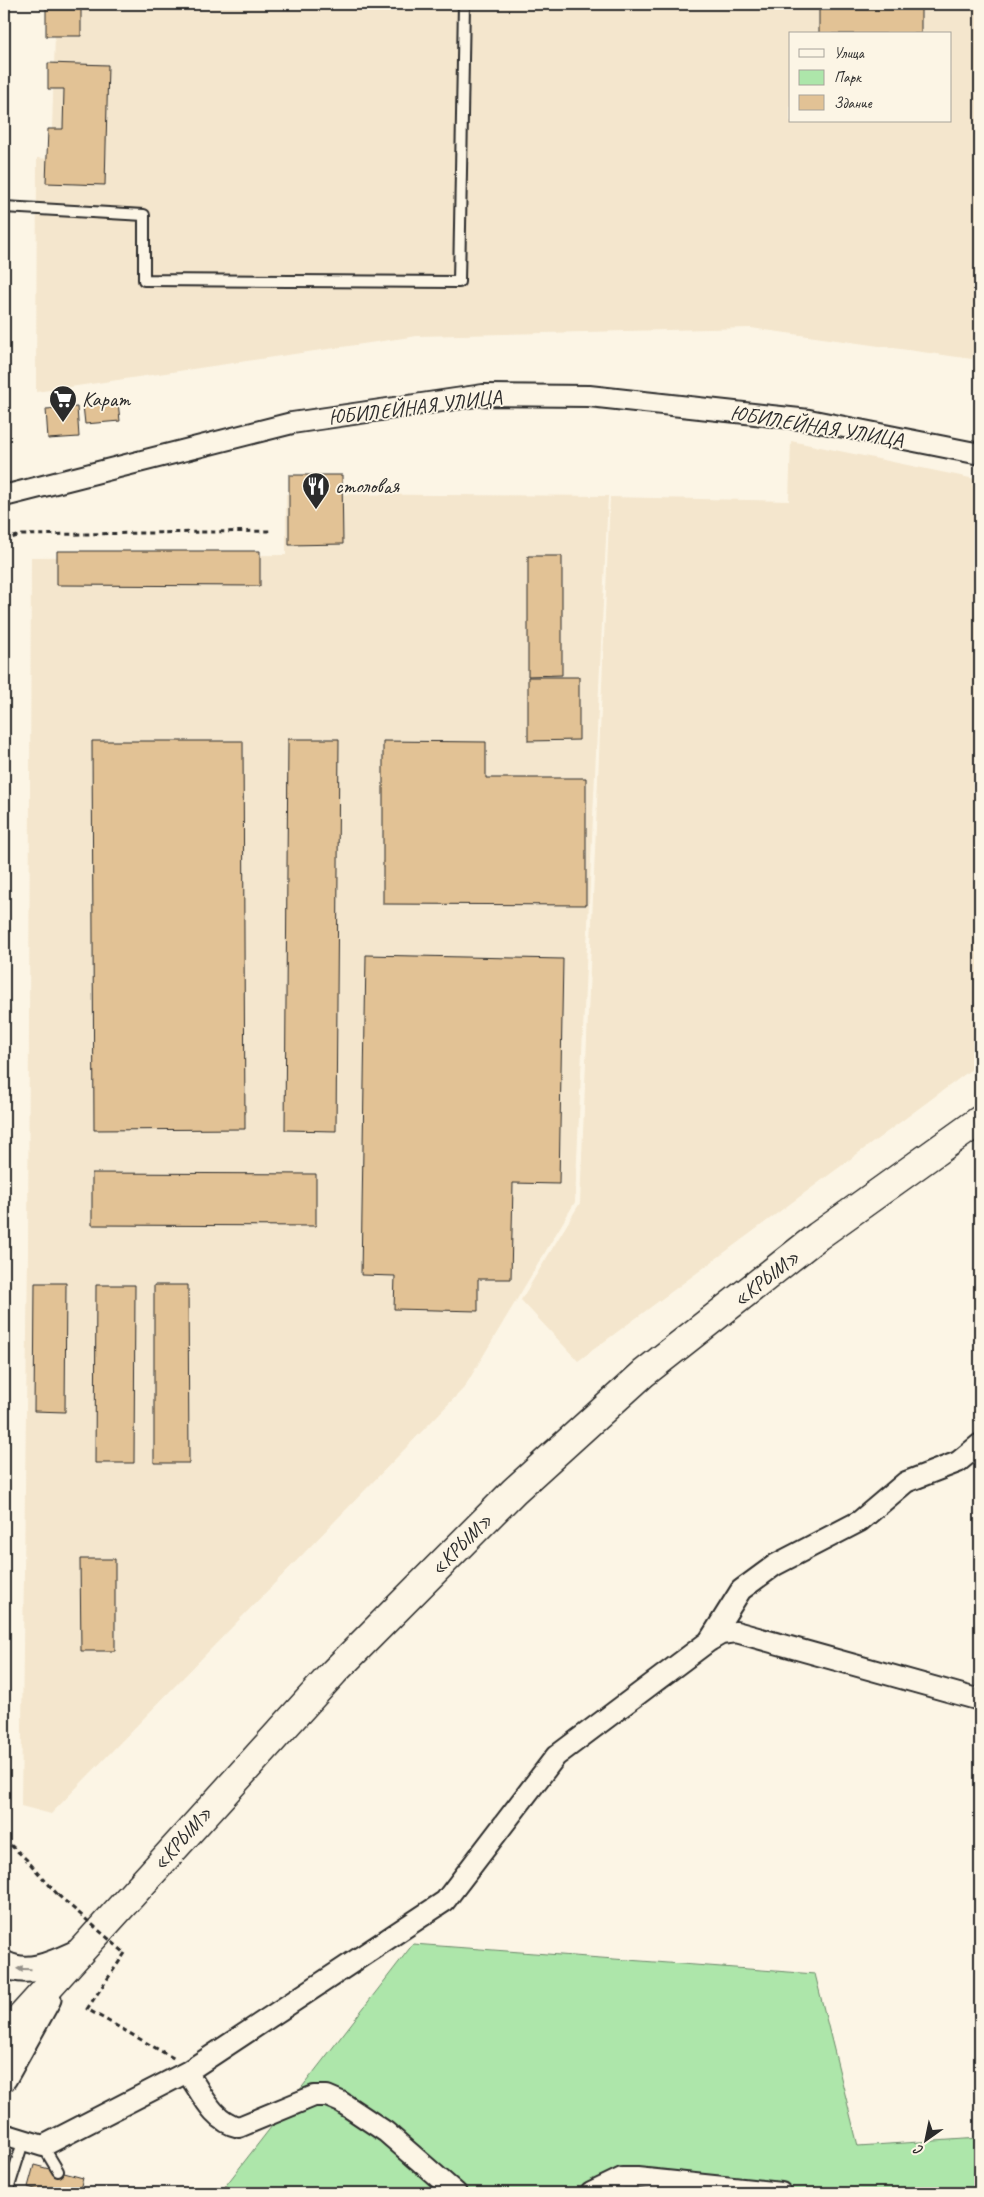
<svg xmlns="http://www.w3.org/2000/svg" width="984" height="2197" font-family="Caveat,sans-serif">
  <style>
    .built { fill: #f4e6cd; fill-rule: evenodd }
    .green { fill: #ade6aa; stroke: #6c886a }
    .building { fill: #e2c295; stroke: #2b2b2b }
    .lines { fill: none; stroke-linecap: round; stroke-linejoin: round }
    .service-casing { stroke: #2b2b2b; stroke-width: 14 }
    .minor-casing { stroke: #2b2b2b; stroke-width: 24 }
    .tertiary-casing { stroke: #2b2b2b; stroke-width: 29 }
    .trunk-casing { stroke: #2b2b2b; stroke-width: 31 }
    .path { stroke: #2b2b2b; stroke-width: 3; stroke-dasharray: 5 4; stroke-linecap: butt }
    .service { stroke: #fcf5e5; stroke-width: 10 }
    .minor { stroke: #fcf5e5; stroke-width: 20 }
    .tertiary { stroke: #fcf5e5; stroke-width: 25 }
    .trunk { stroke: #fcf5e5; stroke-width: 28 }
    .path-bridge { stroke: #2b2b2b; stroke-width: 3; stroke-dasharray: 5 4; stroke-linecap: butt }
    .oneway { fill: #949088 }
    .labels { text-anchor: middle; stroke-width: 4; stroke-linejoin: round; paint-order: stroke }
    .poi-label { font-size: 21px; fill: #2b2b2b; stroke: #fcf5e5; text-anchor: start }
    .street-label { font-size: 21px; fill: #2b2b2b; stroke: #fcf5e5 }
  </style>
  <rect width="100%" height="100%" fill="#fcf5e5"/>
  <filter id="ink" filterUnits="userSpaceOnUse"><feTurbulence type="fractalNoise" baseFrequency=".02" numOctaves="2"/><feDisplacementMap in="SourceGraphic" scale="10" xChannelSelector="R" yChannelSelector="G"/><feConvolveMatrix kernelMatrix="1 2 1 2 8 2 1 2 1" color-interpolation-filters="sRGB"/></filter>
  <g filter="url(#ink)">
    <!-- built -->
    <path class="built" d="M56,4H980V312L972,359L751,328L417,336L36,392L37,158L51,159ZM790,34H950V121H790Z
      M791,441L980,480V1063L578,1361L521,1300L580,1203L610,497L789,501Z
      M286,494L608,496L575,1202L464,1388L51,1814L21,1806L28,1253L31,557L286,555Z"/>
    <!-- green -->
    <path class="green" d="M413,1944L815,1974L858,2146L980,2138V2193H220Z"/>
    <!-- building -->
    <path class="building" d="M46,4H81V36H46Z
      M819,4H921V34H819Z
      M48,63L108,65L105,185L46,183L48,129H63L64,89H48Z
      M118,402L120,421L85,424L83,405Z
      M77,407L79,437L48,439L46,409Z
      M289,475H342L343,544L289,545Z
      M57,551H260V586L57,585Z
      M528,556H562V675L528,676Z
      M528,677H579V740L528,741Z
      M288,739H339L336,1131L285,1130Z
      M92,741H243L245,1129L94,1130Z
      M383,741L486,742V778H586V905L383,904Z
      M366,955L563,959L559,1184L513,1183L511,1279H478V1311L394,1309L395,1276L361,1275Z
      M92,1173L316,1174V1226L92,1225Z
      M35,1283H66L65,1412L34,1411Z
      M96,1285H135L134,1463H95Z
      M154,1285H188L189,1463H154Z
      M80,1559H115V1651H81Z
      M34,2165L83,2178L79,2193H49L28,2187Z"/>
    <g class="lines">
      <!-- service casing -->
      <g class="service-casing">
        <path id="service" d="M4,207L144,215V280L459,282L464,4
          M43,2146L58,2171
          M7,2193L24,2139"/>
      </g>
      <!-- minor casing -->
      <g class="minor-casing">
        <path id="minor" d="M4,496L292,423L483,395L589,396L809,420L980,454
          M709,1641L741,1590L775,1565L860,1521L906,1482L958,1462L980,1444
          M187,2072C201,2092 213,2122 239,2127L314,2096H327L341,2102L386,2132L456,2193
          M4,2134L43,2146L187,2072L445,1901L556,1756L709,1641L721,1634L736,1632L980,1700
          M591,2193L622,2178H637L781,2193"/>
      </g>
      <!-- tertiary casing -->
      <g class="tertiary-casing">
        <path id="tertiary" d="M4,1964C28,1977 55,1963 77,1953
          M4,2078L48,1999"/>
      </g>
      <!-- trunk casing -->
      <g class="trunk-casing">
        <path id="trunk" d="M4,2036L334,1672L514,1491L644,1373L818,1236L980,1120"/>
      </g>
      <!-- path -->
      <path class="path" d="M4,540L21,535L271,531
        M4,1839L26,1859L58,1895
        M125,1953L87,2009L175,2059"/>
      <!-- service -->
      <use href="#service" class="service"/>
      <!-- minor -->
      <use href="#minor" class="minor"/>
      <!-- tertiary -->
      <use href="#tertiary" class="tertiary"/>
      <!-- trunk -->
      <use href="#trunk" class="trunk"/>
      <!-- path-bridge -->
      <path class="path-bridge" d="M58,1895L125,1953"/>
    </g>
    <!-- one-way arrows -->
    <defs><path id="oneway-solid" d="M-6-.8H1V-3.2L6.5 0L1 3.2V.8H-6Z" transform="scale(1.25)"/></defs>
    <use class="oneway" href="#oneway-solid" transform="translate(24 1969) rotate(-179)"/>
  </g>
  <!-- icons -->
  <defs>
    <g id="supermarket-pin" transform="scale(1.4375)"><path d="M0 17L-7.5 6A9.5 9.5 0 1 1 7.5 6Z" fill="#2b2b2b" stroke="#fcf5e5"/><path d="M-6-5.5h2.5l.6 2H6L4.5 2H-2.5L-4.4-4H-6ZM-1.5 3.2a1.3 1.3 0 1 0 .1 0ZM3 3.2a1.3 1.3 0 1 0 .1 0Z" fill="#fff"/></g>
    <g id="restaurant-pin" transform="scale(1.4375)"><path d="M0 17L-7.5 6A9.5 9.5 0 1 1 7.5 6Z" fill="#2b2b2b" stroke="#fcf5e5"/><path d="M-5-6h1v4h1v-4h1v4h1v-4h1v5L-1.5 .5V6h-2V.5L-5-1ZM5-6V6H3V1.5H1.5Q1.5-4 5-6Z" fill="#fff"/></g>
  </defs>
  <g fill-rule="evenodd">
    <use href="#supermarket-pin" x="63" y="399"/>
    <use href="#restaurant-pin" x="316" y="486"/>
  </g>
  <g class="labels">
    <!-- poi labels -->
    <g class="poi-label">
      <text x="82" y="406">Карат</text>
      <text x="335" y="493">столовая</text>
    </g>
    <!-- street labels -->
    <g class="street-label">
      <text transform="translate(415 407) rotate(-7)" y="7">ЮБИЛЕЙНАЯ УЛИЦА</text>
      <text transform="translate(817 426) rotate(9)" y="7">ЮБИЛЕЙНАЯ УЛИЦА</text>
      <text transform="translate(766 1278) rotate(-38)" y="7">«КРЫМ»</text>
      <text transform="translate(461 1544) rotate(-45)" y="7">«КРЫМ»</text>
      <text transform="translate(182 1838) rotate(-48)" y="7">«КРЫМ»</text>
    </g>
  </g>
  <!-- margin -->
  <rect width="984" height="2197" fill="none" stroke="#fcf5e5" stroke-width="20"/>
  <rect x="10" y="10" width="964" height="2177" fill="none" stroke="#2b2b2b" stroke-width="2" filter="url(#ink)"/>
  <!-- legend -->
  <rect x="789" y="32" width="162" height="90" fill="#fcf5e5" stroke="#a8a49b"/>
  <rect x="799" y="49" width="25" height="8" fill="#fcf5e5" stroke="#a8a49b"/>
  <text x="834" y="58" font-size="15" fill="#2b2b2b">Улица</text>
  <rect x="799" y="70" width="25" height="15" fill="#ade6aa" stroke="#a8a49b"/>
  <text x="834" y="82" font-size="15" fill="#2b2b2b">Парк</text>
  <rect x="799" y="95" width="25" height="15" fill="#e2c295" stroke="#a8a49b"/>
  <text x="834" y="108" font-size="15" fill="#2b2b2b">Здание</text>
  <!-- north arrow -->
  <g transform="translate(926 2140) rotate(213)" stroke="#fcf5e5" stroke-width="4" paint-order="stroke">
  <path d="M0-4L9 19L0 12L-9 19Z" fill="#2b2b2b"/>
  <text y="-8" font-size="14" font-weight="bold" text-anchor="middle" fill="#2b2b2b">С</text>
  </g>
</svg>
